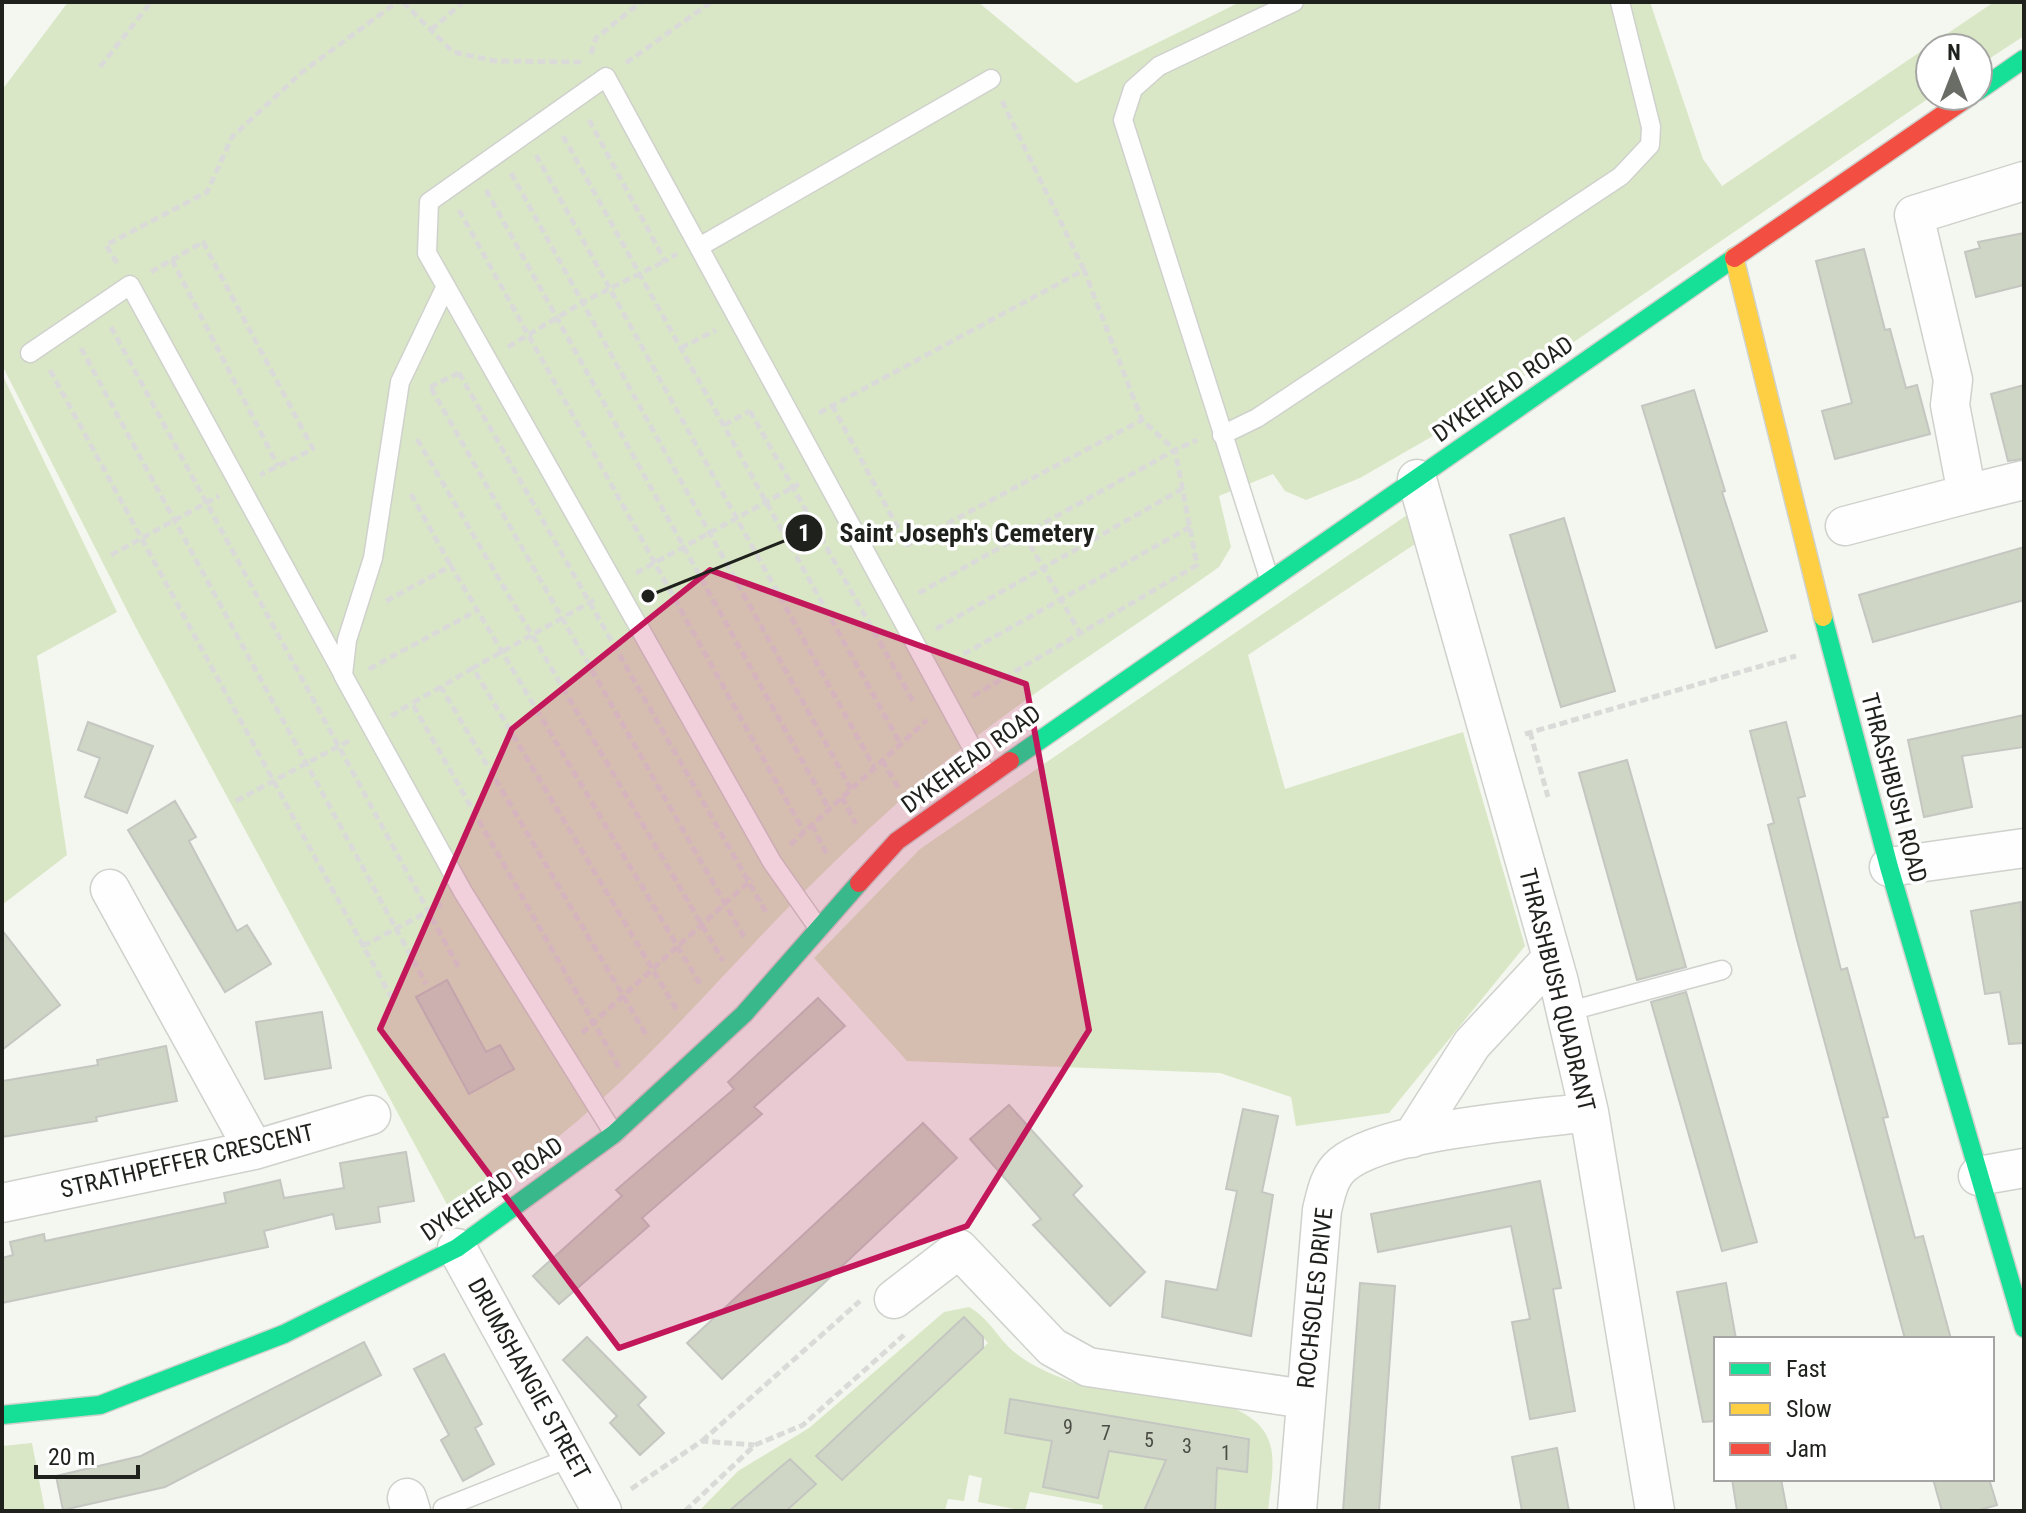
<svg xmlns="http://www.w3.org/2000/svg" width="2026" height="1513" font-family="'Roboto Condensed',sans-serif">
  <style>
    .green { fill: #dae7c6; fill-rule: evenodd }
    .building { fill: #cfd6c5; stroke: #c4c6c1; stroke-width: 2 }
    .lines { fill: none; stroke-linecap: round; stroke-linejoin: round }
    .lane-casing { stroke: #cfd1cc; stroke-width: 21 }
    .street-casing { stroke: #cfd1cc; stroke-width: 41 }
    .fast-casing { stroke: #cfd1cc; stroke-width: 21 }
    .slow-casing { stroke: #cfd1cc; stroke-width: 21 }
    .jam-casing { stroke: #cfd1cc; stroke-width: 21 }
    .path { stroke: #dadbd8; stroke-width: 5; stroke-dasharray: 8 4; stroke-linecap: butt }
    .lane { stroke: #fdfefd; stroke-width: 18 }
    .street { stroke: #fdfefd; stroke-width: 38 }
    .fast { stroke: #16e098; stroke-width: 18 }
    .slow { stroke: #ffcf43; stroke-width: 18 }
    .jam { stroke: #f24e42; stroke-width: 18 }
    .marked { fill: #c2185b; fill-opacity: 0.2; stroke: #c2185b; stroke-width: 6; stroke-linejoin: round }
    .labels { text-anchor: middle; stroke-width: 7; stroke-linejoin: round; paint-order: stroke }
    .number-label { font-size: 20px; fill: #4b4e46 }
    .street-label { font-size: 24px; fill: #1f211c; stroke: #fff }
    .leader { fill: none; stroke: #1f211c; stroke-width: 3 }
    .callout-dot { fill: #1f211c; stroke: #fff; stroke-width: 3 }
    .mark-label { font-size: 24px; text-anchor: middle; font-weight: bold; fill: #fff }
    .callout-label { font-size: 26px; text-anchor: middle; font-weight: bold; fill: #1f211c; stroke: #fff; stroke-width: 7; stroke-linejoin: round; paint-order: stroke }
  </style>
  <rect width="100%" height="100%" fill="#f4f7f0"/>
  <!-- green -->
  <path class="green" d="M68,2H978L1076,83L1240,2H1650L1703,159L1722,186L1994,2H2024V36L1978,66V48H1930L1932,96L1459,421L1360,478L1306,500L1285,491L1273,474L1219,496L1231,547L1219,567C1139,624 1054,677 976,737C922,779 871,826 822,874C703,989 599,1131 450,1210L135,626L2,365V90Z
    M2,374L117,612L37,656L67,855L2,905Z
    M1407,515L1421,540L1248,655L1285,789L1463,732L1525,946L1389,1113L1296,1126L1291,1097L1220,1073L907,1061L814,958L920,849Z
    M969,1307C988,1317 997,1337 1013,1351C1030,1366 1054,1375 1074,1383L1233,1408C1284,1430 1273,1464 1268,1511H1102L1103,1505L1030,1492L1025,1511L978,1502L982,1478L969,1475L964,1501L948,1499L945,1511H786L815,1484L790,1459L732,1511H699L738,1471L809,1428L944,1312ZM964,1317L988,1343L842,1479L816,1456ZM1010,1399L1249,1438L1247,1471L1006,1434Z
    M32,1443L45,1511H2V1446Z"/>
  <!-- building -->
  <path class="building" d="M2024,233V285L1976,297L1965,252L1980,248L1978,242Z
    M1864,249L1885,330L1890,329L1906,388L1917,385L1930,434L1835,459L1822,411L1852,403L1816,261Z
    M2024,385V459L2008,461L1991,394Z
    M1694,390L1725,491L1722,492L1767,631L1716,648L1642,406Z
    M1564,518L1615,691L1561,707L1510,535Z
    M2024,547V600L1873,642L1859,595Z
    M2024,715V747L1962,756L1972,807L1924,817L1908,740Z
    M88,722L153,746L127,813L85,797L100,758L78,750Z
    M1786,722L1805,796L1798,798L1841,970L1847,968L1888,1117L1883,1118L1915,1238L1923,1236L1951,1339H1905L1797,940L1768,825L1774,823L1750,731Z
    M1627,760L1686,967L1637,980L1579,773Z
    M175,801L196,837L189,841L237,931L247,925L271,964L225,992L128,830Z
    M2021,902L2024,1043L2009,1044L2000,992L1985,994L1971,911Z
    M2,930L60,1005L2,1050Z
    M447,980L486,1052L500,1045L514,1069L469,1094L416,997Z
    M1686,992L1757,1242L1722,1251L1651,1002Z
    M818,998L845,1026L754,1107L762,1114L642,1218L649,1226L559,1304L533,1276L622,1196L616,1190L734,1089L728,1082Z
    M322,1012L331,1068L265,1079L256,1022Z
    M166,1046L177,1101L96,1117L97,1121L2,1137V1081L98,1065L97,1060Z
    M1009,1105L1082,1186L1073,1195L1145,1272L1110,1306L1033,1225L1041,1219L970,1139Z
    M1243,1109L1278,1116L1262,1192L1273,1195L1251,1336L1162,1317L1166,1281L1217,1290L1237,1191L1226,1189Z
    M923,1123L957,1158L722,1379L687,1343Z
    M406,1152L414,1201L378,1207L380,1222L336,1229L333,1214L264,1231L268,1247L2,1303V1258L13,1255L10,1242L44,1234L45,1241L226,1203L224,1193L280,1180L284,1198L344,1188L340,1163Z
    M1540,1181L1561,1288L1553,1289L1575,1411L1530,1419L1512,1322L1530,1319L1511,1226L1378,1252L1371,1214Z
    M1360,1283L1395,1286L1379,1511H1343Z
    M1726,1283L1736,1339H1716V1421L1703,1422L1677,1292Z
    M964,1317L983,1337V1348L842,1480L816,1456Z
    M587,1337L646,1397L638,1405L664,1433L640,1455L610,1423L617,1416L563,1360Z
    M364,1342L381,1375L165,1487L63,1510L56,1476L141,1456Z
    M444,1354L482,1424L475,1428L494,1464L463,1481L441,1440L449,1435L414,1369Z
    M1010,1399L1249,1439L1247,1472L1217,1468L1215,1511H1144L1166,1460L1109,1451L1098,1498L1043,1487L1052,1441L1005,1433Z
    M1557,1448L1569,1511H1522L1512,1457Z
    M790,1459L816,1484L786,1511H729Z
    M1732,1479H1781L1787,1511H1737Z
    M1933,1479H1989L1997,1505L1976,1511H1942Z"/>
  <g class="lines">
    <!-- lane casing -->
    <g class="lane-casing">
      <path id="lane" d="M699,247L991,79
        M446,286L400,382L373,558L347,640L343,675L463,892L614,1134
        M30,353L130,285L343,674
        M1222,435L1257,418L1621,176L1650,145L1651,127L1620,2
        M1269,578L1123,120L1133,89L1159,66L1294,2
        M819,929L772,862L427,253L429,202L606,77L987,775
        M1566,1012L1722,970
        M443,1508L572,1457"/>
    </g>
    <!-- street casing -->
    <g class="street-casing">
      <path id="street" d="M2024,181L1914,215L1953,380L1950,405L1967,494L2024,480
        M1417,479L1559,982L1589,1112L1655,1511
        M1845,526L1967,494
        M1889,867L2024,848
        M110,889L254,1150
        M1412,1138L1472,1044L1552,958
        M1978,1176L2024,1168
        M2,1203L254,1150L371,1115
        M457,1248L602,1511
        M894,1299L959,1249L1052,1347L1088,1367L1305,1399
        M407,1498L411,1511
        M1297,1511L1322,1210C1326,1194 1329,1176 1342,1165C1385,1129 1531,1120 1589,1112"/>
    </g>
    <!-- fast casing -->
    <g class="fast-casing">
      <path id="fast" d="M1978,91L2024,59
        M1823,617L1889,867L2024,1328
        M1010,761L1734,258
        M2,1415L100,1405L284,1334L457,1248L614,1134L744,1014L859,883"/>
    </g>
    <!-- slow casing -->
    <g class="slow-casing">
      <path id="slow" d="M1734,257L1823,617"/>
    </g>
    <!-- jam casing -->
    <g class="jam-casing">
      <path id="jam" d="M1734,258L1970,96
        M859,883L897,841L1010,761"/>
    </g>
    <!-- path -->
    <path class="path" d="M403,2L453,52L495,61L581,62
      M431,30L463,2
      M591,54L596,38L641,2
      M626,63L711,2
      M100,67L151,2
      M1002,101L1084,270
      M589,120L665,261L677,254
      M563,136L900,743
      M536,155L874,767
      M511,173L851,789
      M486,190L829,809
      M459,210L804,832
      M172,260L278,466
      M117,263L106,245L207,192L232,137L301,73L397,2
      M151,272L203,242L313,449L260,475
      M111,327L459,968
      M508,347L583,302L665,261
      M81,348L426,984
      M681,348L716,330
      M50,370L391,997
      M459,373L767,914
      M430,387L461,372
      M431,388L744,937
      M832,405L907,545L1142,420
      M750,411L914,703
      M819,413L1084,270L1142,420L1175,450L917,594
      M724,425L750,411
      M417,439L723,961
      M411,494L451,566
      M1024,534L1080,633
      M111,555L219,496
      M636,573L799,484
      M594,600L473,668L678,1012
      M386,601L451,566L700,984
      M936,629L1182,489
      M953,660L1190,527
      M473,668L441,687L648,1038
      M369,669L478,610
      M441,687L412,703L620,1069
      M973,696L1197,565L1175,450L1197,440
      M391,716L412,703
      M1530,732L1548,797
      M1525,734L1796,656
      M882,760L899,789
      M842,797L856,824
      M236,801L352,739
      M812,825L827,855
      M790,845L927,720
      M363,946L442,904
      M582,1033L752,879
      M702,1441L860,1301
      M631,1489L702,1441L754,1445
      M685,1511L755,1445L803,1425L904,1335"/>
    <!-- lane -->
    <use href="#lane" class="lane"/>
    <!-- street -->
    <use href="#street" class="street"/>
    <!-- fast -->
    <use href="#fast" class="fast"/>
    <!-- slow -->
    <use href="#slow" class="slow"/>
    <!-- jam -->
    <use href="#jam" class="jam"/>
  </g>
  <!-- marked area -->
  <path class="marked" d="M710,570L1026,684L1089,1030L967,1226L619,1348L380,1029L512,729Z"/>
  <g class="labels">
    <!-- number labels -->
    <g class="number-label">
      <text x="1068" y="1434">9</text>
      <text x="1106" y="1440">7</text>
      <text x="1149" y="1447">5</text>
      <text x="1187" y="1453">3</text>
      <text x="1226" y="1460">1</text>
    </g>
    <!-- street labels -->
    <g class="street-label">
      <text transform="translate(1503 389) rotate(-35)" y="8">DYKEHEAD ROAD</text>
      <text transform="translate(971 759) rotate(-36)" y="8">DYKEHEAD ROAD</text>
      <text transform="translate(1894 788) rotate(75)" y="8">THRASHBUSH ROAD</text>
      <text transform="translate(1557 990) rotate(76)" y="8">THRASHBUSH QUADRANT</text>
      <text transform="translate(187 1161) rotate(-13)" y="8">STRATHPEFFER CRESCENT</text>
      <text transform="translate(492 1189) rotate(-34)" y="8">DYKEHEAD ROAD</text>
      <text transform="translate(1315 1298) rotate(-84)" y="8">ROCHSOLES DRIVE</text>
      <text transform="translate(529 1379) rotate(61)" y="8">DRUMSHANGIE STREET</text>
    </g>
  </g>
  <!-- callouts -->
  <path class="leader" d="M648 596L804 533"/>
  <g class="callout-dot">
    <circle cx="648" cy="596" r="8"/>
    <circle cx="804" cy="533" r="20"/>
  </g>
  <g class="mark-label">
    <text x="804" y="541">1</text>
  </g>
  <g class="callout-label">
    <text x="967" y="542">Saint Joseph's Cemetery</text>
  </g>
  <!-- border -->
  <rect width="2026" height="1513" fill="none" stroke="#1f211c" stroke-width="8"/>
  <!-- legend -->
  <rect x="1714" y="1337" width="280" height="144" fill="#ffffff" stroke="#a5a6a4" stroke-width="2"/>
  <rect x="1730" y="1363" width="40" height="12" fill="#16e098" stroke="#a5a6a4" stroke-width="2"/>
  <text x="1786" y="1377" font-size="24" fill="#1f211c">Fast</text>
  <rect x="1730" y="1403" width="40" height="12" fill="#ffcf43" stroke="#a5a6a4" stroke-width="2"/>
  <text x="1786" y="1417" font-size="24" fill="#1f211c">Slow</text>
  <rect x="1730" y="1443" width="40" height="12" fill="#f24e42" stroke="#a5a6a4" stroke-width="2"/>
  <text x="1786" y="1457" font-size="24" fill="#1f211c">Jam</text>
  <!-- north arrow -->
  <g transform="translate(1954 72)"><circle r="38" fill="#ffffff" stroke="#a5a6a4" stroke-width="2"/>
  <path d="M0-6L14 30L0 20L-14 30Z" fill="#6a6c66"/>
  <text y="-12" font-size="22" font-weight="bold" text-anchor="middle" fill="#1f211c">N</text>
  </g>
  <!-- scale -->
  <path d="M36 1465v12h102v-12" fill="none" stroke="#1f211c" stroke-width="4"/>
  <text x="48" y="1465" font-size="24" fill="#1f211c" stroke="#ffffff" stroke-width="6" paint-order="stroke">20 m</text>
</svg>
